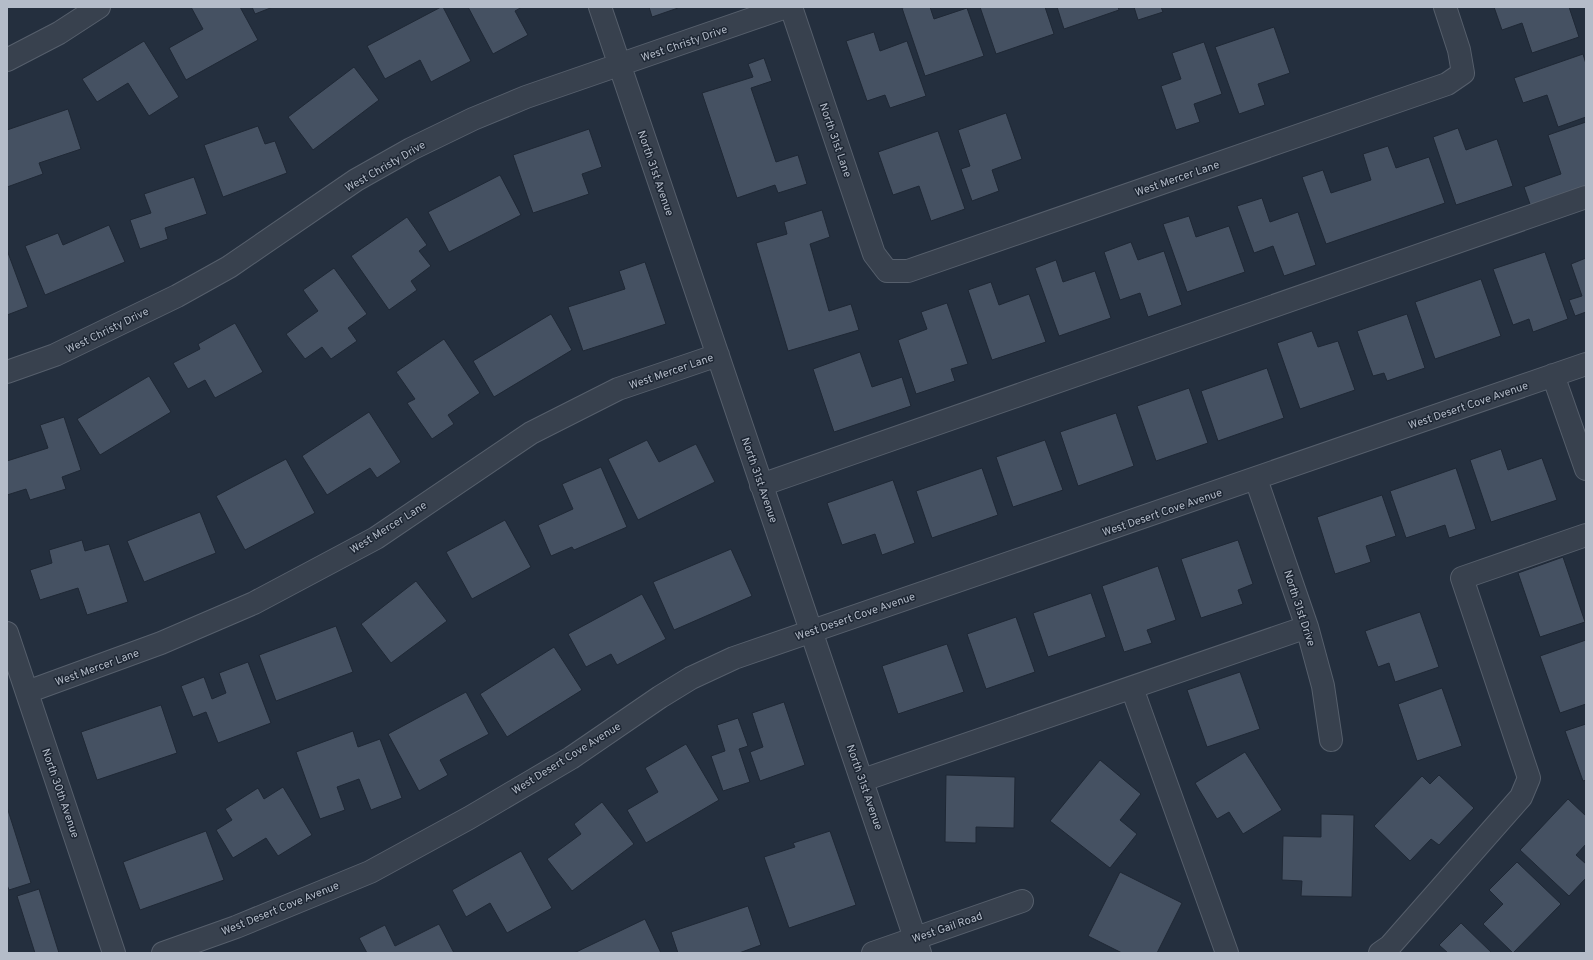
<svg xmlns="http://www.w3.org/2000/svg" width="1593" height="960" font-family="Overpass,sans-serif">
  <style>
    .building { fill: #455162; stroke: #1f2835 }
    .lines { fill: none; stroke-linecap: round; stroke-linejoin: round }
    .minor-casing { stroke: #565f6c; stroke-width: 24 }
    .minor { stroke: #38414e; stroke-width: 22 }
    .labels { text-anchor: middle; stroke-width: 3; stroke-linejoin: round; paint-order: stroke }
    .street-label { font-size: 11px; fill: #b4bcc9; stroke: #1d2633 }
  </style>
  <rect width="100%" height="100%" fill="#242f3e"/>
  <!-- building -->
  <path class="building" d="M191,7H240L258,40L186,80L169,48L203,29Z
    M252,7H273L255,14Z
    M441,7H443L471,61L431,82L420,60L385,79L367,46Z
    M468,7H522L515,11L528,35L493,54Z
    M649,7H677L678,8L652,17Z
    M906,7H930L934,19L967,8L984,56L925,76L902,8Z
    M980,7H1045L1054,34L996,54Z
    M1057,7H1118L1119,10L1064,29Z
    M1134,7H1161L1163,12L1138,20Z
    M1494,7H1569L1579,37L1532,53L1522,23L1502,30Z
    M1274,27L1290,73L1258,84L1265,105L1239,114L1215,47Z
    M874,32L880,51L907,41L926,96L890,108L885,95L867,101L846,41Z
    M144,41L179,97L149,116L128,83L97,102L82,79Z
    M1204,42L1222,94L1194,104L1200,122L1176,130L1161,86L1181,79L1172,53Z
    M1583,54L1586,64V117L1558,127L1547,95L1523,103L1514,78Z
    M764,58L772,81L751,88L776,162L798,155L807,184L778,193L775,185L737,198L702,93L753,77L748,64Z
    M354,67L379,100L313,150L288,117Z
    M68,109L81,149L39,163L43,174L7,187V130Z
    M1006,113L1022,159L992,170L999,191L972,201L961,169L970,166L958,130Z
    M1586,122V189L1531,207L1524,187L1561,174L1548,135Z
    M258,126L265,144L275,141L287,173L223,197L204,145Z
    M1458,128L1466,150L1497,139L1513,186L1456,205L1433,137Z
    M589,129L602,167L582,174L589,194L533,213L513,155Z
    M938,131L965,209L931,221L919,186L893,195L878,152Z
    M1388,146L1396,168L1429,157L1445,203L1326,244L1302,177L1323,170L1331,193L1371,180L1363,154Z
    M500,175L521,215L449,252L428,212Z
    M194,177L207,214L165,228L168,239L140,249L130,220L151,213L144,194Z
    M1262,198L1270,222L1298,212L1316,265L1284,276L1273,246L1254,253L1237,206Z
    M822,210L830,237L810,244L829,311L851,304L859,330L788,351L756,243L787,234L784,222Z
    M1189,216L1196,237L1229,226L1245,272L1187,292L1163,224Z
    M407,217L427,245L419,251L431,266L411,281L417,290L389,310L351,256Z
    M109,225L125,262L45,295L25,246L58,233L63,245Z
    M1131,242L1138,260L1164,251L1182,305L1148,317L1140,293L1120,300L1104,252Z
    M7,250L28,307L7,315Z
    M1545,252L1568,319L1533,332L1529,319L1513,325L1493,269Z
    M1586,258V312L1575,316L1569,300L1582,296L1571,264Z
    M1056,260L1063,282L1095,271L1111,318L1059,336L1035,268Z
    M645,262L666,324L583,351L568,307L625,289L619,271Z
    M334,268L367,314L348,328L357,341L331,359L322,347L305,359L286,334L318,311L303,290Z
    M1481,279L1501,336L1435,359L1415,302Z
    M991,282L999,305L1029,294L1046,342L992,360L968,290Z
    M947,303L968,364L951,369L955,381L916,394L898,340L927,329L921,312Z
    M551,314L572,350L494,397L473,361Z
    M1407,314L1425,368L1387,381L1384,373L1373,376L1357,331Z
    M235,323L263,372L215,398L205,380L188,389L173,363L200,349L198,344Z
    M1312,331L1318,347L1338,341L1355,390L1300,409L1277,343Z
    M444,339L480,393L448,415L454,424L432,439L407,403L415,399L396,372Z
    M860,352L872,387L902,377L911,406L834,432L813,369Z
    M1267,368L1284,418L1218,441L1201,391Z
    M149,376L171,412L100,455L77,419Z
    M1189,388L1208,443L1156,461L1137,406Z
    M369,412L401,462L377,478L370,468L327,495L302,456Z
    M1116,413L1134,466L1078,486L1060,432Z
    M64,417L81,470L62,477L66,489L30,500L26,489L7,495V461L48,448L40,425Z
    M647,440L659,462L696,444L715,482L638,520L608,459Z
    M1045,440L1063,490L1013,507L996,457Z
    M1501,449L1508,470L1542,458L1557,500L1491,522L1470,460Z
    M286,459L315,513L245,550L216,496Z
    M601,467L627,527L574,550L572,547L551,556L538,525L573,509L562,484Z
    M982,468L998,515L932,538L916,491Z
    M1456,468L1476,529L1449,538L1445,525L1406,538L1390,491Z
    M893,480L915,543L882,555L875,534L842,545L827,503Z
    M1382,495L1396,536L1366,546L1371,562L1335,574L1317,517Z
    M200,512L216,553L144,582L127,541Z
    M505,520L531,567L472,599L446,552Z
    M82,540L85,551L109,544L128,602L87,615L78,588L40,600L30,570L52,563L49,550Z
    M1238,540L1253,584L1238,590L1243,604L1201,618L1181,559Z
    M731,549L752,596L674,630L653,582Z
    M1563,557L1585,622L1540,637L1518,573Z
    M1158,566L1176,620L1147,630L1152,643L1124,652L1102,586Z
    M416,581L447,621L391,663L361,624Z
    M1091,593L1106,637L1048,657L1033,613Z
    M642,594L666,639L617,665L611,654L586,667L568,634Z
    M1420,612L1439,667L1395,682L1389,663L1378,667L1365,631Z
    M1016,617L1035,672L986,689L967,634Z
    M336,626L353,672L276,701L259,655Z
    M1586,640V704L1560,713L1540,656Z
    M947,644L964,692L898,714L882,666Z
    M554,647L582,690L507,737L480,694Z
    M248,662L271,723L218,743L206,712L193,717L181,686L204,677L212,699L226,693L219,673Z
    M1240,672L1260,729L1207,747L1187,690Z
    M1442,688L1462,746L1417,761L1398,704Z
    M466,692L489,734L440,760L448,775L419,791L388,734Z
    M784,702L805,765L760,781L750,752L763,747L752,713Z
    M161,705L177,753L97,780L81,732Z
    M738,718L748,746L739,749L750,782L723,791L711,756L725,751L717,725Z
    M1586,724V780L1583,781L1565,731Z
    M353,731L358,747L380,739L402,798L371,810L359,779L337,787L345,810L320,819L296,752Z
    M686,744L719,800L646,843L627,810L658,792L645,768Z
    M1245,752L1282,810L1243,834L1229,812L1217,819L1195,783Z
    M1100,760L1141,794L1120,820L1137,834L1110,868L1050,821Z
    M946,775L1015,777L1014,828L976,827V843L945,842Z
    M1439,775L1474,808L1439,845L1431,839L1410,861L1374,826L1422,776L1430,784Z
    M283,787L312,835L278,856L266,838L233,858L216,830L232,820L225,809L258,788L264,799Z
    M1568,799L1586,816V844L1576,855L1586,864V878L1569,896L1520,850Z
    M602,802L634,844L572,891L547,859L581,834L574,824Z
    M7,807L31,883L9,890L7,885Z
    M1321,814L1354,815L1352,897L1301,896L1302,881L1282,880L1283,836L1321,837Z
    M206,831L224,880L140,910L123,862Z
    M830,831L856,905L789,928L764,857L795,847L793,843Z
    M521,851L552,908L507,933L490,903L466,917L452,890Z
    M1517,862L1561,904L1513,953L1483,924L1503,904L1489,890Z
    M1120,872L1182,903L1157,953H1122L1088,936Z
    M39,889L59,953H35L17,896Z
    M748,906L761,945L739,953H678L671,932Z
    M645,919L661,953H574Z
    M1461,923L1492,953H1448L1439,945Z
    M439,924L454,953H367L359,938L385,925L395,946Z"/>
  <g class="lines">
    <!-- minor casing -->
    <g class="minor-casing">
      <path id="minor" d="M600,7L920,953
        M791,7L874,254L887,271H908L1447,84L1463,73L1459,50L1445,7
        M7,60L59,33L99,7
        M7,372L55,355L177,296L229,267L356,180L411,149L473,119L526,97L786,7
        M1553,375L1586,469
        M1256,479L1307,627L1323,686L1331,740
        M761,485L1586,197
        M7,633L114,953
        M1132,688L1227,953
        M27,692L161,643L254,603L376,538L531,433L618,389L718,355
        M863,780L1307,627
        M163,953L236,927L370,872L469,818L571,758L660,697L691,678L734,658L1586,364
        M873,953L1022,901
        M1380,953L1390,946L1521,797L1529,778L1462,578L1586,535"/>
    </g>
    <!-- minor -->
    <use href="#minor" class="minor"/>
  </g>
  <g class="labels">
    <!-- street labels -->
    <g class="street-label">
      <text transform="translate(684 43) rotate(-19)" y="4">West Christy Drive</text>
      <text transform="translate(836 140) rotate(71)" y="4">North 31st Lane</text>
      <text transform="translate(385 166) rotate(-30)" y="4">West Christy Drive</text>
      <text transform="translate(656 173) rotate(71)" y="4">North 31st Avenue</text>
      <text transform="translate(1177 178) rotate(-19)" y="4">West Mercer Lane</text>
      <text transform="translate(107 330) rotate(-26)" y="4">West Christy Drive</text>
      <text transform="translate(671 371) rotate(-19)" y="4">West Mercer Lane</text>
      <text transform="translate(1468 405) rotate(-19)" y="4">West Desert Cove Avenue</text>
      <text transform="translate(760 480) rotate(71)" y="4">North 31st Avenue</text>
      <text transform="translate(1162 512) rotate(-19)" y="4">West Desert Cove Avenue</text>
      <text transform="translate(388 527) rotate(-32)" y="4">West Mercer Lane</text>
      <text transform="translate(1300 608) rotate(72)" y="4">North 31st Drive</text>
      <text transform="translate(855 616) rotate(-19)" y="4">West Desert Cove Avenue</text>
      <text transform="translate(97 667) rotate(-20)" y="4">West Mercer Lane</text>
      <text transform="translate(566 758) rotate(-32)" y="4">West Desert Cove Avenue</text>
      <text transform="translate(865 787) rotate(71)" y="4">North 31st Avenue</text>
      <text transform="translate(61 793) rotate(71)" y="4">North 30th Avenue</text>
      <text transform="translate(280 908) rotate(-22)" y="4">West Desert Cove Avenue</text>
      <text transform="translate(947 927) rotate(-19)" y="4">West Gail Road</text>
    </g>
  </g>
  <!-- border -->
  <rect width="1593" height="960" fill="none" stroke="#b4bcc9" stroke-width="16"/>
</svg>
